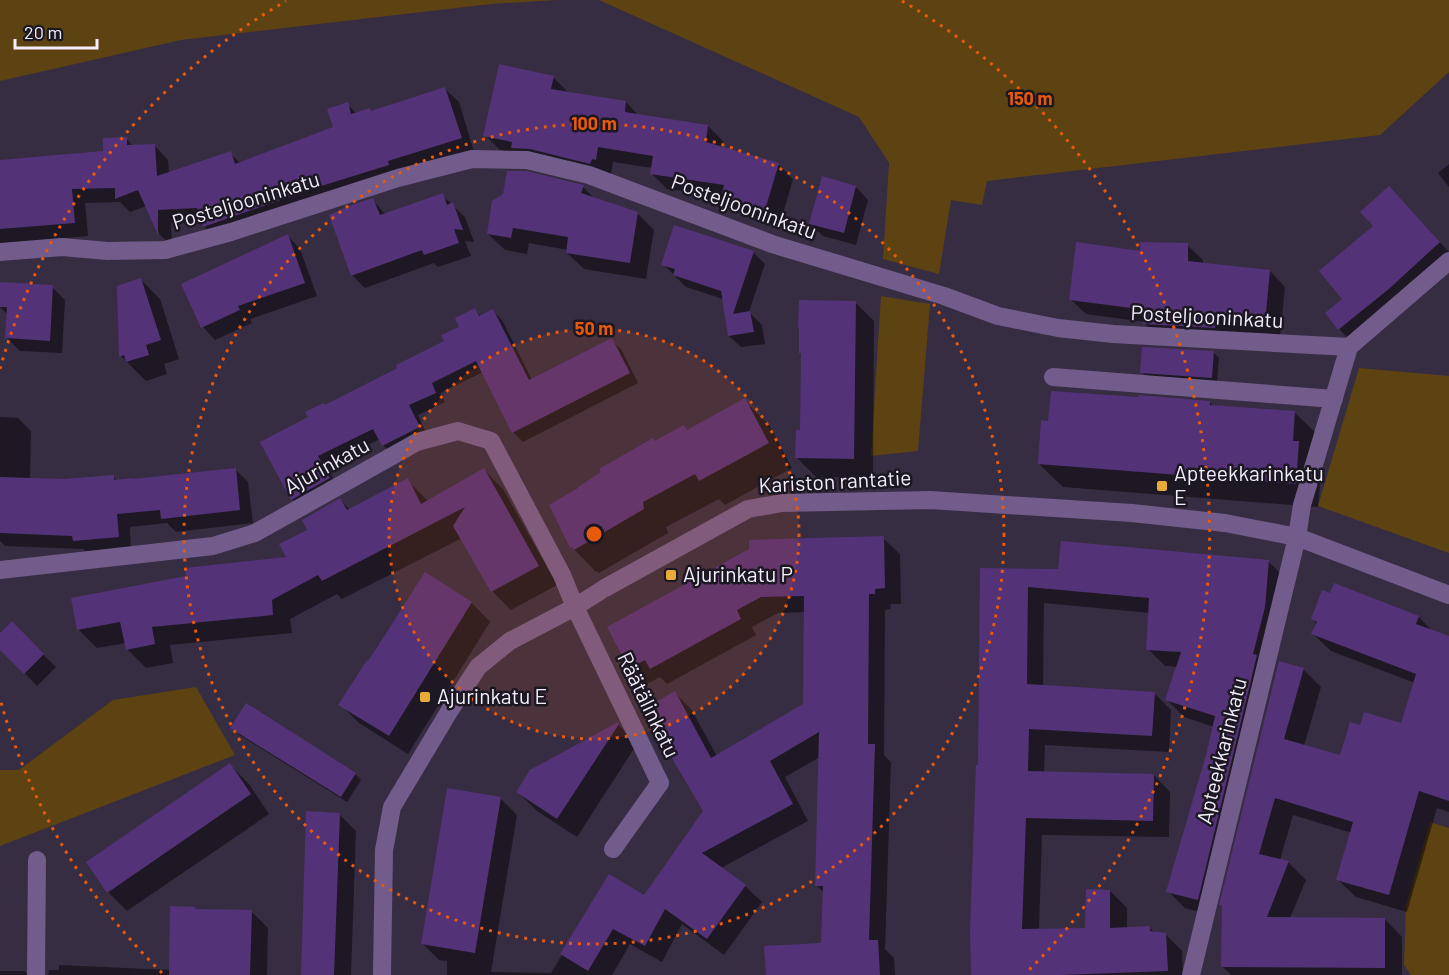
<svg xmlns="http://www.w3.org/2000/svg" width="1449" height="975" font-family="Barlow,sans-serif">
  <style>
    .green { fill: #5d4212 }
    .shadow { fill: #0007 }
    .building { fill: #543277 }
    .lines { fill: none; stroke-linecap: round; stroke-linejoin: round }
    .minor { stroke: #725c8c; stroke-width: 18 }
    .ring { fill: none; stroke: #e8590c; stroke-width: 3; stroke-dasharray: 3 6 }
    .poi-dot { fill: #e9ab38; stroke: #1c1822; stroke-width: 2 }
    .labels { text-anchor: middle; stroke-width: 5; stroke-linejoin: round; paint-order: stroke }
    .street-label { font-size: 21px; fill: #f3edfc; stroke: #1c1822 }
    .poi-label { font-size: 21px; fill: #f3edfc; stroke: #1c1822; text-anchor: start }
    .centre { fill: #e8590c; stroke: #1c1822; stroke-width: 3 }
    .ring-label { font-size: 18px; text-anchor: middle; font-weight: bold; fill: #e8590c; stroke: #1c1822; stroke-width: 5; stroke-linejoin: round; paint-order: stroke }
  </style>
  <rect width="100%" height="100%" fill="#372d43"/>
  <!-- green -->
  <path class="green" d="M0,0H556L491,4L181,40L0,81Z
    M599,0H1449V72L1380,135L987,181L982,205L951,200L939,274L883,259L889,163L859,117Z
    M881,296L930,304L918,451L871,456Z
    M1359,368L1449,376V553L1318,506Z
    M196,687L235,755L0,846V770H19L113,700Z
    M1430,822L1449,828V975H1411L1404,965L1406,906Z"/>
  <!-- shadow -->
  <path class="shadow" d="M553,77L568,92L626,102L639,116L708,126L723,141L722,148L778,164L793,179L780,224L738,211L724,197L667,189L652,174L653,168L613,162L611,174L500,150L485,135Z
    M445,89L459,102L474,152L218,240L204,226L203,222L171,223L172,246L160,235L146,206L130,212L120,202L85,203L88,236L19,242L0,246V169L105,153L127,139L134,147L155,146L168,160L169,173L230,153L240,163L335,128L347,104L357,114L370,109L372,112Z
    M1449,164V187L1438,173Z
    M583,187L596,200L637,213L654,230L646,279L584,269L567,253L568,250L529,243L527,254L505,250L488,234L505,195Z
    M856,187L868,200L856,245L823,236L810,224Z
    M442,195L465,217L474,242L465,241L471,256L438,267L434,263L365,288L352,275L373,200L386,215Z
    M1405,204L1449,252L1355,345L1339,329L1327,314L1344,299Z
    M288,236L300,249L317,296L250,319L252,323L215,340L203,327Z
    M1187,245L1203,260V264L1270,271L1285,287L1280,337L1160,339L1145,324V322L1086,314L1070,299L1142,252Z
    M753,252L765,264L749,312L762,325L765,344L741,347L729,336L723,299L686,287L663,264Z
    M141,280L160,299L179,359L164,364L167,374L146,381L121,356Z
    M52,287L65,300L62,353L20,351L7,338L8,315L0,307V295Z
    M855,302L874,321L873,477H816L797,458L801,432L802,353Z
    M475,310L481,316L493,311L502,320L532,380L611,340L621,349L638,383L523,442L513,432L483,372L440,393L445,402L418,415L428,437L393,455L383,445L380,439L327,466L338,488L302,508L292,499L309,417L325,406L446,342L461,327Z
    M1213,352L1219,358L1217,383L1148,378L1142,372Z
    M744,400L769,425L792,468L725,505L719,499L666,527L668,533L599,573L597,571L596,572L572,547L551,506L655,442L688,431Z
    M1210,402L1214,407L1294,412L1318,435L1322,466L1318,507L1063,487L1039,464Z
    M0,417L18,418L31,431L30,479L64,481L113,477L117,481L235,469L248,482L253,523L176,532L167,523L130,527L131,550L88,553L83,549L5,546L0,541Z
    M484,470L503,489L557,585L511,610L492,591L462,538L342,599L337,594L290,619L292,633L170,645L173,663L146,668L127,649L126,643L97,648L78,629L288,559L309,531L340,500L350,510L407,480L428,501Z
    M883,538L900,554L901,604H891L890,609L885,610L884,755L891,762L885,949L894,958L895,975H768L822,944L824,893L816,885L820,757L785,777L808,821L721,868L745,886L762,902L724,955L682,924L662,962L630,944L612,975H447V961L439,960L422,943L500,798L517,815L491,972L551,973L609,876L645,897L705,811L675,693L691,709L717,756L805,705L806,612L778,613L752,627L756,635L667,684L660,677L647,684L631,668L609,628Z
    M1268,561L1285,578L1214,916L1185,908L1168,891L1214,727L1184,717L1167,700L1178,667L1165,666L1148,649L1150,613L1044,603L1043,687L1155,694L1171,710L1169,752L1045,745L1044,773L1154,775L1170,792L1169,837L1042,835L1039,930L1087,929L1110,891L1127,908V929L1150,928L1155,933L1166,935L1182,951L1183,975H972L979,767L981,570L1060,571Z
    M425,574L472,603L490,622L408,754L359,723L340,704Z
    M1419,617L1433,632L1449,638V812L1437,808L1407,912L1356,897L1338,880L1352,833L1293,815L1280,860L1288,862L1306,880L1290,918L1385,919L1402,937V975H1231L1223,967V907L1303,669L1321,687L1304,746L1341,757L1361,727L1402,725L1415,683L1331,651L1313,634L1317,624L1312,619Z
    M12,624L56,667L37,686L0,648V636Z
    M618,724L637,744L577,837L537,811L518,792Z
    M232,728L355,774L361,780L347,802L238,734Z
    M230,765L249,784L269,814L127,911L108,892L88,863Z
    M339,814L356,831L351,975H302Z
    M196,911H251L268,928L267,975H48L49,970H59V965L171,970Z
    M0,971H24L29,975H0Z"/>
  <!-- building -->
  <path class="building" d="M499,64L554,76L551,89L626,101L625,112L708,125L706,142L779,163L765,210L721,197L724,185L650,174L653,156L598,147L596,160L592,159L590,164L530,149L511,148L512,142L483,136Z
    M445,87L462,138L388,161L389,165L318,187L203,227L197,208L158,210V235L138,190L115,199V188L72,189L75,223L0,229V160L103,151V138L127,137V145L155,144L157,176L231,151L235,164L333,127L327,109L348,102L351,114L370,108L371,111Z
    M507,171H526L584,185L581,193L638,212L630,263L566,253L568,237L513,228L511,238L487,234L492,201L503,194Z
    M822,176L856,186L844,233L809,224Z
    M1389,186L1440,242L1390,288L1338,330L1325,313L1342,299L1319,271L1373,226L1360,212Z
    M443,193L447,205L453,202L463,230L454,229L459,243L424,255L422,250L351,276L329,215L349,206L373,198L380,215Z
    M674,225L754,251L733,314L750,311L754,332L728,336L721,291L673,275L675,269L661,265Z
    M288,234L305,283L238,306L240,310L201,328L181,284Z
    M1076,242L1140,251V242L1188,243V261L1270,270L1265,324L1216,318L1215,328L1143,324L1144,312H1138L1139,309L1069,300Z
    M141,278L161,340L146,345L149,355L126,362L124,355L119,357L117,286Z
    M0,282L53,285L50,341L5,338L7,307H0Z
    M799,300L856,301L854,459L795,458L796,430H800L801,353H799V328H798Z
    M475,308L479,316L493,309L529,380L612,338L630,373L512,433L476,361L432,383L436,393L409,405L420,427L382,446L373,429L318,456L330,478L291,500L260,442L308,417L305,412L324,403L325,405L397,368L396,365L444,341L441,335L459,327L455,318Z
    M1142,347L1214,351L1212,378L1140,373Z
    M1051,391L1138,397L1139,395L1210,401V405L1295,411L1293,441H1299L1296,484L1038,464L1041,420L1048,421Z
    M745,398L769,443L699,481L695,474L643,502L644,509L574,550L572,547L570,548L549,505L578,488V487L601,472L599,469L653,438L654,441L684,425L687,430Z
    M236,468L240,510L161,519L160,510L117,514L119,537L73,541L72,536L0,533V477L64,479L114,475V480L132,478V479Z
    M484,468L539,566L491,592L453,526L465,507L322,581L318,575L272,600L273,615L152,627L155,644L126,650L120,622L77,630L71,598L186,576L185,568L286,557L279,544L307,530L302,520L340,498L347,510L408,478L421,504Z
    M884,536L885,588L875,589V594H869L868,744H875L869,940H878L880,975H766L764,946L821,943L823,886H815L819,732L770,761L793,804L702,853L746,885L707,939L665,909L645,946L613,929L588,971L560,954L609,874L644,895L703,811L666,748L645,708L675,691L711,758L803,704L804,596L761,597L737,610L741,619L650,669L645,660L629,669L607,627L749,549V540Z
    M1061,541L1269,560L1265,607L1253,654L1257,655L1198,900L1166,892L1207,751L1215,716L1165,700L1181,652L1146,650L1149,598L1028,587L1027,684L1155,692L1152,736L1029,729L1028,771L1154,774L1153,821L1026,818L1022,929L1085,928L1086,889L1110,890V928L1150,926V931L1166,933L1168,971L1061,975H971L970,929L976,765H978L980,568L1058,569Z
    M425,572L472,602L389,736L338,705L367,660L368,661L390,627Z
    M1334,583L1419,616L1416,624L1449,636V801L1419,791L1389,895L1336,880L1353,822L1275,798L1259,854L1289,861L1267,917L1385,918V968L1221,967L1222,906L1219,905L1279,661L1304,668L1284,739L1340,755L1350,722L1360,725L1364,712L1401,723L1416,674L1311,634L1317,622L1311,619L1322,590L1330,593Z
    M12,621L44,654L24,674L0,650V633Z
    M246,703L356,773L341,797L230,728Z
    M618,722L619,724L557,819L516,792L530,770Z
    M230,763L251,794L107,893L86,862Z
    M447,788L501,797L475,953L421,944Z
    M306,811L340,813L334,975H301Z
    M170,906L195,907V909L252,910L250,975H169Z"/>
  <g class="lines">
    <!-- minor -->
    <path class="minor" d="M0,252L62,247L108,251L165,250L231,232L398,178L472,159L527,160L589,175L772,244L944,296L998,316L1058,328L1113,334L1349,347L1449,261
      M1053,377L1334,399
      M0,570L213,546L255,533L417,442L458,431L491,441L562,575L575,607L660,783L613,849
      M36,975L37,860
      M382,975L384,850L392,807L450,710L478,667L510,641L575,607L605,588L748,509L782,503L930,500L1132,513L1225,523L1297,537L1449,595
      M1191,975L1297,537L1302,505L1349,347"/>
  </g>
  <!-- distance rings -->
  <circle cx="594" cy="534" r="205" fill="#e8590c" fill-opacity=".12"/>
  <g class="ring">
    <circle cx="594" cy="534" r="205"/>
    <circle cx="594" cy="534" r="410"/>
    <path d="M162 973A616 616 0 0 1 0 699M0 369A616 616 0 0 1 286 1M902 1A616 616 0 0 1 1026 973"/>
  </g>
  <!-- markers -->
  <g class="poi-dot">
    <rect x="1156" y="480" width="12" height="12" rx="3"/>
    <rect x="665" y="569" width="12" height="12" rx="3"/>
    <rect x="419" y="691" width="12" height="12" rx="3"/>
  </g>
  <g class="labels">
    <!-- street labels -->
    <g class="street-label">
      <text transform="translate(246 201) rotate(-17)" y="7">Posteljooninkatu</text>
      <text transform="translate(744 207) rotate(20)" y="7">Posteljooninkatu</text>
      <text transform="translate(1207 317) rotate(3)" y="7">Posteljooninkatu</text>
      <text transform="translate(327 466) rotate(-29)" y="7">Ajurinkatu</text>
      <text transform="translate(835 482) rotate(-3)" y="7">Kariston rantatie</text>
      <text transform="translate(648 705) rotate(64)" y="7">Räätälinkatu</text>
      <text transform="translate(1222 751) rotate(-76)" y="7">Apteekkarinkatu</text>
    </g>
    <!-- poi labels -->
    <g class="poi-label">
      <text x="1174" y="481">Apteekkarinkatu<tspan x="1174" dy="24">E</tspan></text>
      <text x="683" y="582">Ajurinkatu P</text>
      <text x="437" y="704">Ajurinkatu E</text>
    </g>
  </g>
  <circle cx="594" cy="534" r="9" class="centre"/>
  <g class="ring-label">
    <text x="1030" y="105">150 m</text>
    <text x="594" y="130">100 m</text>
    <text x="594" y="335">50 m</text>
  </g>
  <!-- scale -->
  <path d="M15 39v9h82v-9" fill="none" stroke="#f3edfc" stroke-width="3"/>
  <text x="24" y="39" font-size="18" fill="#f3edfc" stroke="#1c1822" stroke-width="4.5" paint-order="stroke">20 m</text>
</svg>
